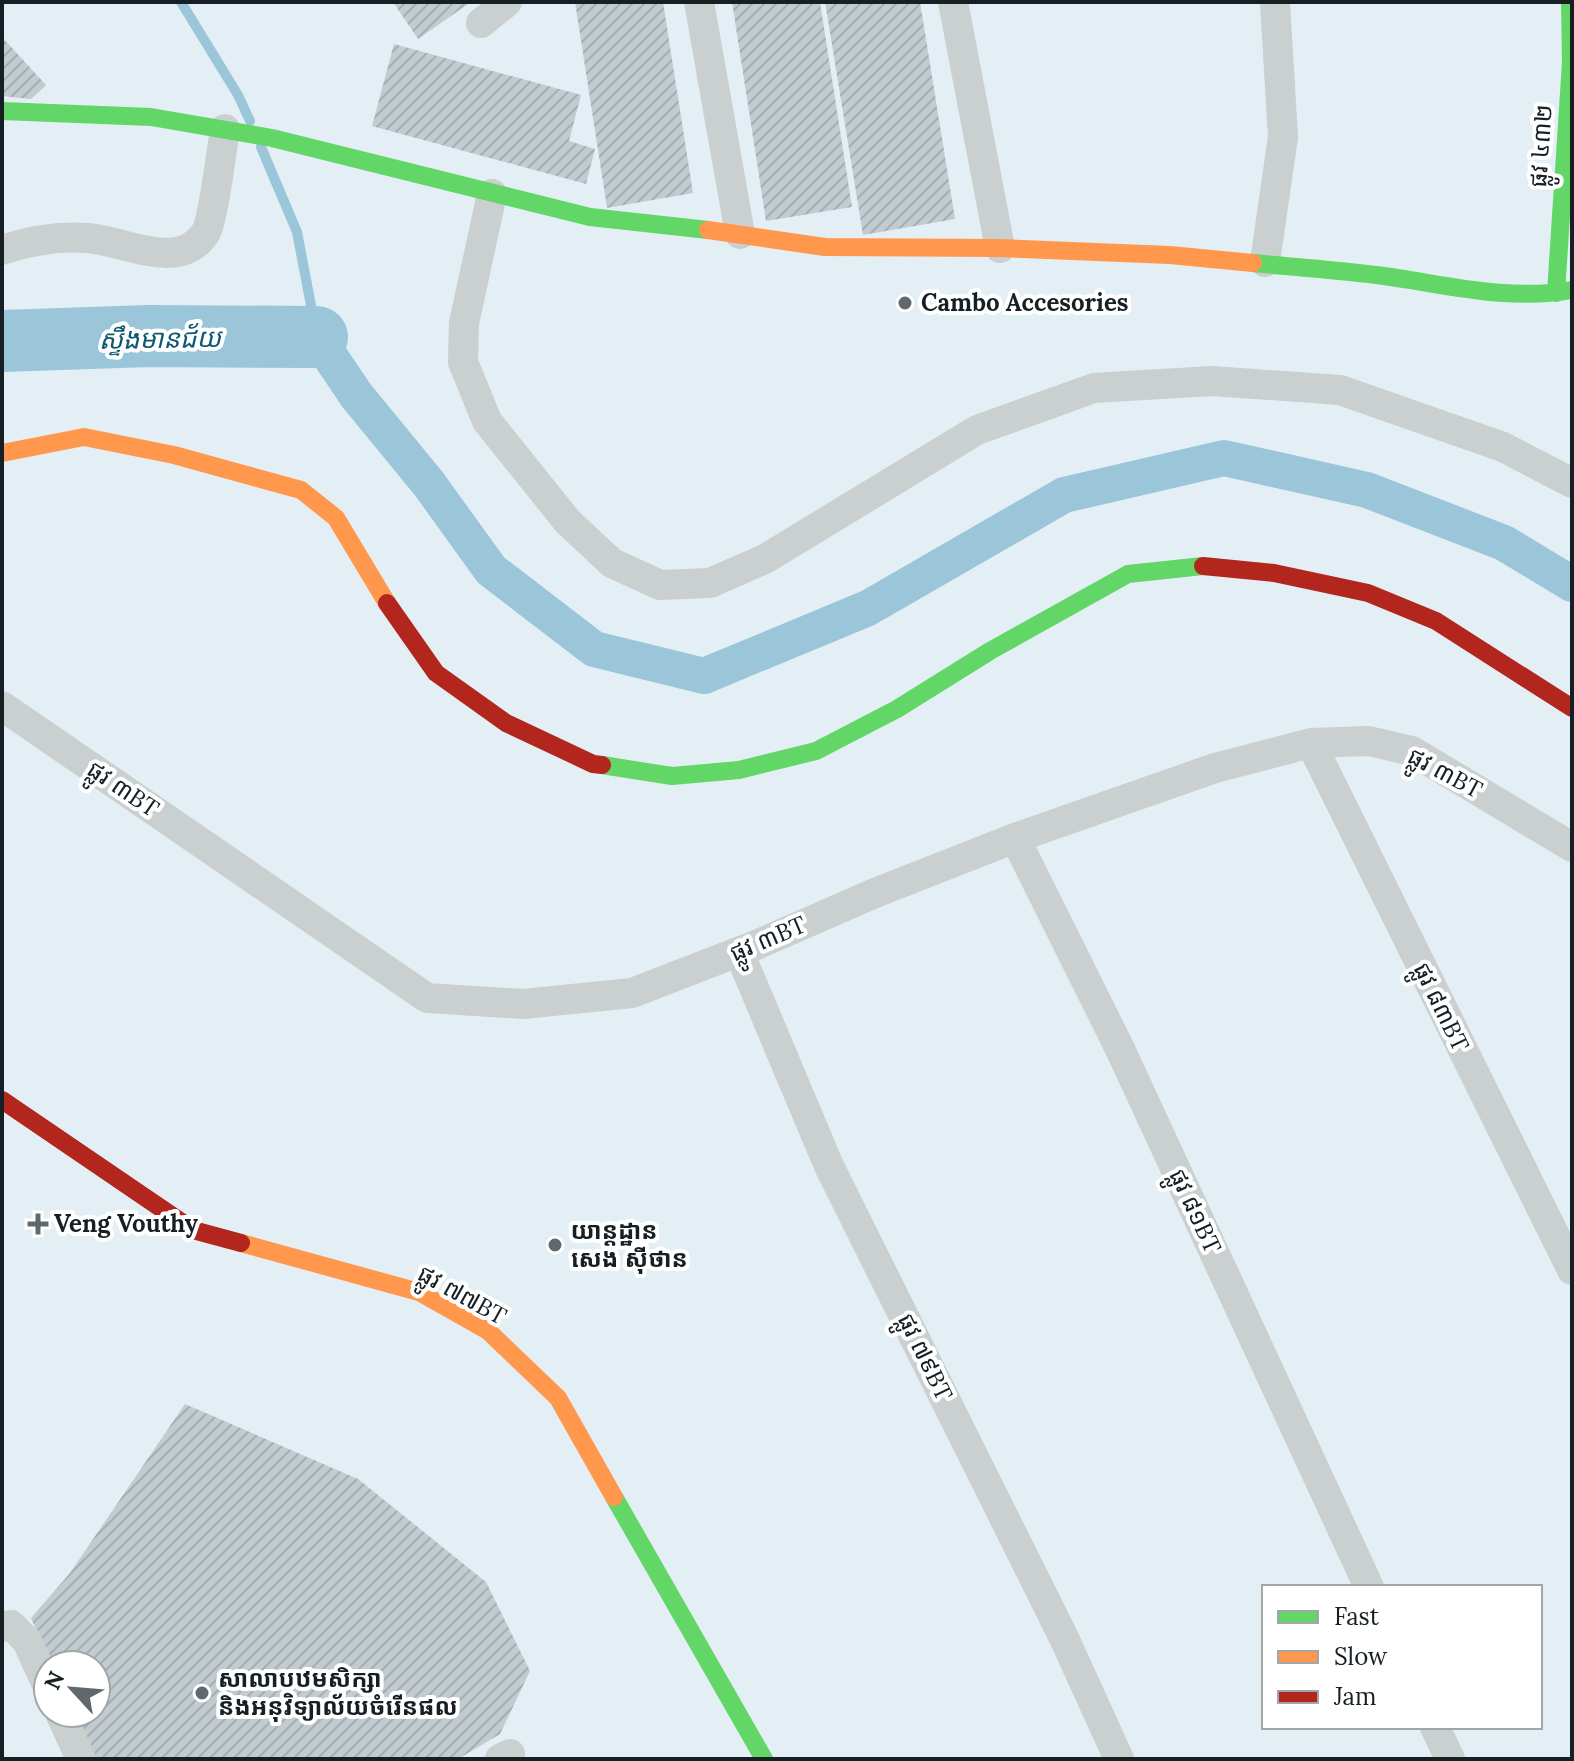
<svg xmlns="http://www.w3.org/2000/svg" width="1574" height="1761" font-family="Lora,'Noto Sans Khmer',serif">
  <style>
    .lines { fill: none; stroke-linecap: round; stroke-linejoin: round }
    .stream { stroke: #9bc6d9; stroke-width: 10 }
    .canal { stroke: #9bc6d9; stroke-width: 36 }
    .river { stroke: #9bc6d9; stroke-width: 62 }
    .building { fill: url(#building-hatch) }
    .street { stroke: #cacfd0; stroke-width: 30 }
    .fast { stroke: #63d668; stroke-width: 18 }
    .slow { stroke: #ff974d; stroke-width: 18 }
    .jam { stroke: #b3261e; stroke-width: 18 }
    .poi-dot { fill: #5e686d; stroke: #fff; stroke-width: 3 }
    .labels { text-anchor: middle; stroke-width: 8; stroke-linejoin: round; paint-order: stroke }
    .street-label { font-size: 24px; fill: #162024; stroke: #fff }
    .poi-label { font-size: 24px; font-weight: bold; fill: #162024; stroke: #fff; text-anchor: start }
    .water-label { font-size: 26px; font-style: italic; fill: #0d5972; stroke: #fff }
  </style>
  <defs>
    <pattern id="building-hatch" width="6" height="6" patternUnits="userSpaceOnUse" patternTransform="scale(2)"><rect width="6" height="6" fill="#c1cbd0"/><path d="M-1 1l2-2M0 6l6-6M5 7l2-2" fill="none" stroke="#a5aeb2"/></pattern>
  </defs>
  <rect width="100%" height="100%" fill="#e3eff5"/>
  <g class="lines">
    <!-- stream -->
    <path class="stream" d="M181,2L238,95L250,121
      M261,147L297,232L317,337"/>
    <!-- canal -->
    <path class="canal" d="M317,337L356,395L429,484L491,570L594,649L704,676L868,608L1064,495L1224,458L1367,490L1504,543L1572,584"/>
    <!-- river -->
    <path class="river" d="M2,341L149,336L317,337"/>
  </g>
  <!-- building -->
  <path class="building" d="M393,2H471L418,39Z
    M575,2H663L693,193L607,208Z
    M732,2H820L852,207L766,221Z
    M825,2H920L955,219L863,235Z
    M2,37L46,85L31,99L2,96Z
    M394,44L581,95L569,141L595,149L586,184L372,126Z
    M185,1404L358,1479L486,1582L530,1671L500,1734L458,1759H92L72,1713H96V1665H51L31,1618L70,1573Z"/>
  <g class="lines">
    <!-- street -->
    <path class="street" d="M699,2L740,234
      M953,2L1000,248
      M481,23L507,2
      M492,194L464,323L463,362L487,421L568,522L612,563L660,585L710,583L765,559L977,430L1094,388L1212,381L1340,390L1503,447L1572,483
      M2,250C29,241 58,236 87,238C124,240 180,274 206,232C213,220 222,148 225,129
      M1265,262L1283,137L1275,2
      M2,706L427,998L523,1004L632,993L756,945L875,893L1015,838L1215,768L1311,743L1369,741L1412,751L1572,847
      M1311,743L1572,1270
      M1015,838L1120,1049L1369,1587
      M739,952L829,1166L1064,1638L1119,1759
      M2,1627L11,1625L27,1641L48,1687
      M60,1713L81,1759
      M1435,1727L1450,1759
      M500,1759L510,1754"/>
    <!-- fast -->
    <path class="fast" d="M2,111L151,117L272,138L590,217L708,230
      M1253,263C1294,267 1335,270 1376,275C1441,283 1506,302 1572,290
      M1556,293L1571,62L1570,2
      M602,765L672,776L739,770L816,751L897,709L990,651L1128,574L1203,566
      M614,1497L764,1759"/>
    <!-- slow -->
    <path class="slow" d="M708,230L825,247L1000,248L1170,255L1253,263
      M2,453L84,437L174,455L301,490L336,518L387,603
      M241,1243L419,1292L488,1331L558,1398L614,1497"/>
    <!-- jam -->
    <path class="jam" d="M1203,566L1274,573L1368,593L1436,621L1572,708
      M387,603L436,673L506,723L593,764L602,765
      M2,1100L193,1230L241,1243"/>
  </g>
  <!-- markers -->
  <g class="poi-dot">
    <circle cx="905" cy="303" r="8"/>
    <path d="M34 1212h8v8h8v8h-8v8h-8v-8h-8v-8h8z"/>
    <circle cx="555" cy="1245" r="8"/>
    <circle cx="202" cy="1693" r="8"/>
  </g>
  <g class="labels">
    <!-- street labels -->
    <g class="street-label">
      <text transform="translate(1541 146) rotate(-86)" y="8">ផ្លូវ ៤៣២</text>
      <text transform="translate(1445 773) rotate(28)" y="8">ផ្លូវ ៣BT</text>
      <text transform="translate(123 789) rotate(34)" y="8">ផ្លូវ ៣BT</text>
      <text transform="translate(768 939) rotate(-23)" y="8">ផ្លូវ ៣BT</text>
      <text transform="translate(1441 1007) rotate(64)" y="8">ផ្លូវ ៨៣BT</text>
      <text transform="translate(1195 1211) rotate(65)" y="8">ផ្លូវ ៨១BT</text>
      <text transform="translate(462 1295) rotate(29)" y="8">ផ្លូវ ៧៧BT</text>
      <text transform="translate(925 1357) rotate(64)" y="8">ផ្លូវ ៧៩BT</text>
    </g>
    <!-- poi labels -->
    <g class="poi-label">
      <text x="921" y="311">Cambo Accesories</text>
      <text x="54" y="1232">Veng Vouthy</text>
      <text x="571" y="1239">យាន្ដដ្ឋាន<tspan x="571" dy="28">សេង ស៊ីថាន</tspan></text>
      <text x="218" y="1687">សាលាបឋមសិក្សា<tspan x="218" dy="28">និងអនុវិទ្យាល័យចំរើនផល</tspan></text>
    </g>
    <!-- water labels -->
    <g class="water-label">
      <text transform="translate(160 339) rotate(-1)" y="9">ស្ទឹងមានជ័យ</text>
    </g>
  </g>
  <!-- border -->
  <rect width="1574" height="1761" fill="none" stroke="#162024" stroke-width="8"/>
  <!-- legend -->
  <rect x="1262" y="1585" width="280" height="144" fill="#ffffff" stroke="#a2a6a7" stroke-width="2"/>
  <rect x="1278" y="1611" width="40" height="12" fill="#63d668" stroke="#a2a6a7" stroke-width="2"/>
  <text x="1334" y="1625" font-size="24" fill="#162024">Fast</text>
  <rect x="1278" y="1651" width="40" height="12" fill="#ff974d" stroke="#a2a6a7" stroke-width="2"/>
  <text x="1334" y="1665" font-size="24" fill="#162024">Slow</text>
  <rect x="1278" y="1691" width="40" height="12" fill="#b3261e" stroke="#a2a6a7" stroke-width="2"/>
  <text x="1334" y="1705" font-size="24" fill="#162024">Jam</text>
  <!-- north arrow -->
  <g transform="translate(72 1689) rotate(296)"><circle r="38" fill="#ffffff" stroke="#a2a6a7" stroke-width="2"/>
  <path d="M0-6L14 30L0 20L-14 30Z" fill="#5e686d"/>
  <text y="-12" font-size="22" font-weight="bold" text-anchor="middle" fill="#162024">N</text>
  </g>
</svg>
